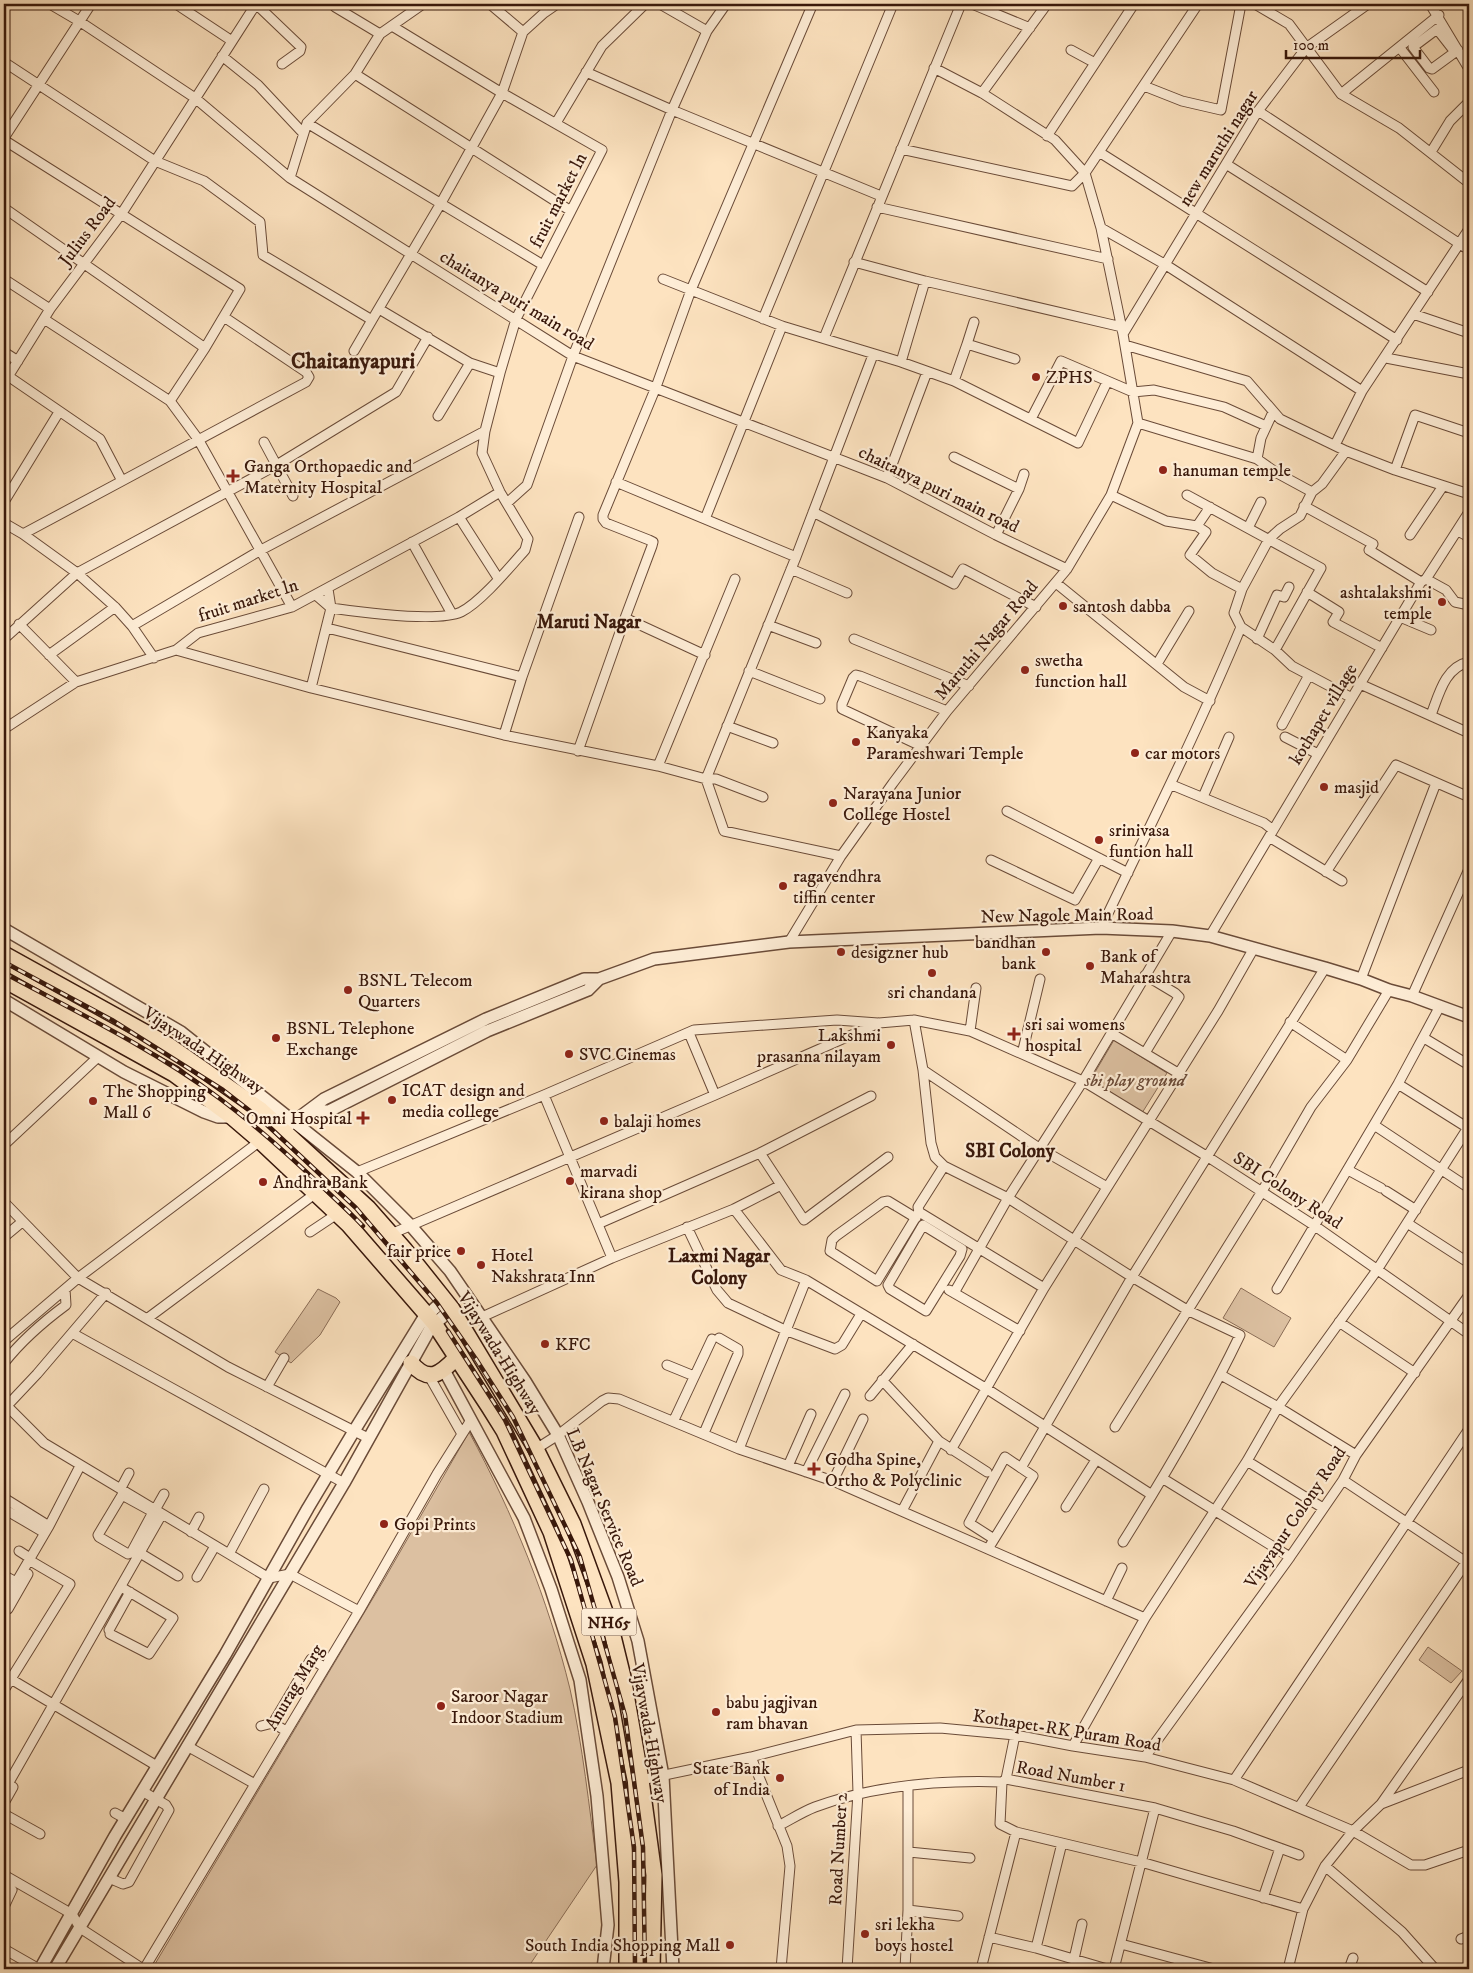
<svg xmlns="http://www.w3.org/2000/svg" width="1473" height="1973" font-family="'IM FELL DW Pica',serif">
  <style>
    .green { fill: #dcc0a1; stroke: #8a6c56 }
    .lines { fill: none; stroke-linecap: round; stroke-linejoin: round }
    .minor-casing { stroke: #6a4b38; stroke-width: 11 }
    .tertiary-casing { stroke: #6a4b38; stroke-width: 14 }
    .trunk-casing { stroke: #39180b; stroke-width: 18 }
    .minor { stroke: #feedd6; stroke-width: 9 }
    .tertiary { stroke: #feedd6; stroke-width: 11 }
    .trunk { stroke: #fde3c0; stroke-width: 15 }
    .rail-casing { stroke: #39180b; stroke-width: 4.5 }
    .rail { stroke: #feedd6; stroke-width: 2.5; stroke-dasharray: 8; stroke-linecap: butt }
    .poi-dot { fill: #8f2418; stroke: #feedd6; stroke-width: 2 }
    .labels { text-anchor: middle; stroke-width: 4.5; stroke-linejoin: round; paint-order: stroke }
    .shield { fill: #feedd6; stroke: #745848; stroke-width: 1 }
    .shield-label { font-size: 16px; font-weight: bold; fill: #39180b }
    .street-label { font-size: 18px; fill: #39180b; stroke: #feedd6 }
    .poi-label { font-size: 18px; fill: #39180b; stroke: #feedd6; text-anchor: start }
    .park-label { font-size: 18px; font-style: italic; fill: #6a4a38; stroke: #feedd6 }
    .neighbourhood-label { font-size: 19px; font-weight: bold; fill: #39180b; stroke: #feedd6 }
    .district-label { font-size: 22px; font-weight: bold; fill: #39180b; stroke: #feedd6 }
  </style>
  <rect width="100%" height="100%" fill="#fde3c0"/>
  <filter id="stains"><feTurbulence type="fractalNoise" baseFrequency=".004" numOctaves="4"/><feColorMatrix values="0 0 0 0 .2 0 0 0 0 .09 0 0 0 0 .02 0 0 0 .5 -.17"/></filter>
  <radialGradient id="worn" r=".72"><stop offset=".6" stop-color="#630" stop-opacity="0"/><stop offset="1" stop-color="#630" stop-opacity=".3"/></radialGradient>
  <!-- green -->
  <path class="green" d="M1114,1040L1167,1073L1142,1113L1091,1079Z
    M1241,1288L1291,1318L1274,1347L1223,1318Z
    M318,1289L336,1298L340,1302L320,1335L291,1363L275,1352Z
    M469,1432C513,1513 548,1599 570,1689C583,1747 589,1806 597,1865L527,1969H152L385,1578Z
    M1428,1647L1462,1671L1451,1683L1419,1660Z"/>
  <g class="lines">
    <!-- minor casing -->
    <g class="minor-casing">
      <path id="minor" d="M50,4L79,21L195,98L290,178L573,356L887,478L996,535L1067,569
        M176,4L232,41
        M256,4L301,47L300,51L282,64
        M490,4L523,32
        M660,4L707,31
        M972,4L1030,28
        M1255,4L1289,24L1341,94L1399,128L1469,183
        M1430,4L1469,69
        M335,7L380,34
        M1400,48L1434,92
        M1071,50L1095,63
        M1455,52L1437,29L1413,47L1429,68L1432,69L1458,50
        M222,56L258,85L303,133
        M4,62L155,161L204,181L260,222L263,255L372,320L441,203L502,93L523,32L544,13L557,4
        M586,72L672,110L881,196
        M355,74L571,211
        M1144,86L1182,101L1221,110L1241,4
        M982,93L1047,4
        M1341,94L1439,15
        M1258,111L1469,250
        M307,123L543,265
        M556,123L602,46L645,4
        M1047,136L1134,4
        M4,138L91,4
        M4,140L240,289L205,348L170,401
        M901,149L1072,186L1085,173L1198,4
        M1099,152L1397,340
        M1431,152L1450,121L1469,102
        M1226,164L1428,292
        M290,178L307,123L355,74L380,34L423,4
        M877,207L1108,259
        M4,208L205,348
        M1101,228L1166,265L1362,391
        M854,262L925,281L1122,327
        M4,279L50,309
        M663,279L782,326L901,362L954,381L1078,443L1107,382
        M379,309L470,363L500,373
        M1413,314L1469,333
        M44,319L170,401L198,439L292,607
        M763,319L893,4
        M1123,334L1258,111L1306,48L1368,4
        M824,338L961,4
        M967,344L974,322
        M1125,345L1247,381L1280,419L1346,451L1395,470L1469,494
        M354,351L372,320
        M4,352L18,361
        M1386,358L1469,374
        M901,362L925,281
        M8,376L100,439L122,481L306,382L309,377L306,372L224,317
        M954,381L967,344L1015,359
        M4,383L50,309L122,213L256,4
        M438,416L470,363
        M1031,419L1061,361L1133,392L1154,390L1224,407L1266,426
        M1138,423L1257,459L1277,473L1312,492L1322,484L1346,451
        M264,442L293,496
        M1335,445L1362,391L1469,229
        M954,457L1019,489
        M1257,459L1261,438L1273,412
        M1395,470L1415,415L1469,433
        M887,478L927,372
        M616,482L796,557
        M1312,492L1300,516L1280,529L1269,539L1242,589L1234,613L1241,627L1275,650L1292,666L1352,698
        M1111,495L1166,521L1197,526L1210,507
        M1187,495L1321,568L1275,650
        M4,502L59,412
        M507,503L527,485L573,356L672,110L707,31L726,4
        M1304,506L1373,544L1369,550L1421,582
        M813,512L954,584L963,569L1036,607
        M459,517L498,578
        M705,519L782,326
        M4,523L23,534L77,573L115,607L132,626L154,658
        M1197,526L1206,532L1190,555L1212,573L1242,589
        M1248,528L1261,502
        M1458,531L1469,537
        M23,534L122,481
        M996,535L1019,489L1024,474
        M1410,535L1443,486
        M412,542L452,614
        M791,569L847,593
        M1426,579L1446,590L1455,602L1469,605
        M1056,583L1184,687L1210,701
        M1307,592L1339,612L1333,622L1382,648
        M316,595L331,608L328,589
        M1400,617L1431,630
        M625,618L705,655
        M19,624L76,682
        M768,625L816,643
        M132,626L261,550L485,431
        M327,628L522,677
        M4,639L77,573L275,466L396,392L428,337
        M854,639L969,686
        M1257,639L1277,595L1284,597L1289,587
        M176,650L311,688L504,735L658,766L706,779H716L763,797
        M49,655L115,607
        M1157,664L1189,611
        M749,671L820,699
        M1360,684L1469,733
        M311,688L331,608C359,612 437,623 461,612C481,602 509,568 525,550L528,539L500,492L482,453L485,431L500,373L516,319L602,150L502,93L392,26
        M1431,715C1439,694 1445,667 1469,662
        M1282,725L1309,675
        M727,726L773,743
        M4,729L76,682L176,650L198,633L292,607L459,517L500,492
        M504,735L522,677L579,517
        M1285,737L1318,754
        M921,746L842,709V704L853,678L856,675L860,676L947,711
        M578,751L625,618L652,546L653,542L649,540L606,523L603,519V515L656,387L691,290L811,8L806,4
        M658,766L735,579
        M1172,785L1264,823L1273,830
        M1203,797L1229,737
        M1007,811L1128,873
        M1269,837L1342,881
        M841,856L724,831L706,779L796,557L873,355
        M991,860L1075,900L1099,858
        M1326,872L1396,765L1469,797
        M1101,928C1149,828 1198,730 1241,627
        M1210,936L1421,582L1426,579L1469,512
        M789,942L841,856L893,783L947,711L1067,569L1111,495L1138,423L1123,334L1101,228L1085,173L1055,140L982,93L934,68
        M1361,979L1436,783
        M1412,996L1469,869
        M914,1020L923,1070L931,1143L935,1157L944,1166L1008,1198L1132,1277L1189,1311L1240,1335C1206,1406 1165,1475 1123,1542
        M1290,1022L1347,1060
        M970,1031L976,988
        M689,1033L715,1095
        M1111,1033L1178,1073
        M1424,1038L1469,1065
        M1145,1053L1179,997L1175,993L1145,975
        M1022,1054L1040,979
        M923,1070L1039,1148L1107,1187
        M1398,1084L1468,1128
        M544,1095L612,1258
        M1374,1125L1469,1188
        M4,1145L98,1057
        M760,1153L804,1220L888,1157
        M944,1166L918,1207L919,1212L1044,1288
        M1348,1170L1381,1188
        M357,1172L544,1095L694,1030L837,1020L878,1023
        M1386,1191L1416,1210
        M4,1202L78,1278L228,1367L368,1438
        M734,1209L781,1270L806,1280L987,1389L1152,1495
        M916,1218L888,1201L883,1202L836,1236L832,1240L830,1251L877,1281L919,1212
        M1407,1223L1469,1263
        M598,1224L760,1153L871,1096
        M923,1225L962,1249L960,1256L926,1311L890,1289L888,1285Z
        M687,1227L717,1290L728,1303L785,1330L835,1349L842,1345L861,1314
        M310,1232L337,1214
        M391,1234L715,1095L879,1023L914,1020L970,1031L1083,1081L1208,1157L1315,1226L1469,1334
        M4,1237L22,1222
        M1277,1289L1398,1084L1440,1006
        M949,1290L1020,1331
        M954,1293L1008,1198L1083,1081L1172,931
        M482,1317L612,1258L734,1209L781,1185
        M148,1318L316,1193
        M1339,1322L1415,1373
        M72,1333L344,1483
        M4,1341L78,1278L260,1141
        M4,1363C22,1340 43,1322 66,1305L65,1289
        M667,1365L694,1376
        M1221,1375L1278,1407L1356,1455
        M429,1376L462,1434
        M882,1380L939,1441L987,1472
        M267,1387L284,1358
        M870,1396L913,1344
        M4,1403L44,1443L269,1578L290,1574L359,1611
        M4,1409L37,1374L106,1293
        M674,1420L712,1339
        M1115,1427L1261,1193L1311,1107L1347,1060L1389,990
        M704,1433L738,1354V1349L719,1338
        M536,1449L558,1435L602,1401L608,1398L619,1399L739,1449L833,1481L1145,1618
        M739,1449L806,1280
        M951,1450L1044,1288L1218,1011L1254,948
        M1247,1461L1323,1508
        M788,1466L811,1414
        M1021,1468L1132,1277L1325,968
        M806,1472L845,1394
        M1162,1478L1290,1557
        M1343,1480L1469,1564
        M833,1481L863,1419
        M121,1488L129,1473
        M122,1495L153,1512L131,1553L128,1554L99,1537L98,1535Z
        M4,1498L49,1526
        M1066,1507L1096,1460
        M4,1509L45,1533
        M155,1510L164,1494
        M902,1511L939,1441
        M191,1532L199,1517
        M988,1549L1033,1476L1005,1457L969,1523L994,1539
        M19,1551L30,1558
        M140,1553L178,1576
        M229,1554L264,1489
        M5,1576L16,1582
        M197,1577L215,1546
        M1106,1601L1122,1568
        M4,1603L49,1526L80,1466
        M8,1609L28,1574
        M109,1630L130,1592
        M110,1634L149,1654L173,1618L121,1587
        M4,1675L157,1766
        M4,1690L70,1584L29,1560
        M261,1726L273,1723
        M286,1731L273,1723L311,1659L324,1667
        M187,1746L255,1784
        M1073,1746L1145,1618L1247,1461L1278,1407L1377,1270L1469,1126
        M751,1757L787,1846L790,1866L781,1969
        M1145,1757L1290,1557L1343,1480L1356,1455L1469,1295
        M1006,1779L1015,1735
        M641,1780L751,1757L856,1730L940,1728L1015,1735L1073,1746L1145,1757L1234,1780L1353,1831L1411,1865H1425L1469,1850
        M1234,1780L1469,1429
        M1002,1782L1000,1824L1016,1832L1141,1862L1303,1909
        M4,1791L162,1514
        M4,1803L13,1787
        M1381,1804L1469,1770
        M1299,1807L1469,1558
        M115,1813L126,1819
        M4,1814L40,1834
        M778,1826C790,1820 802,1812 815,1807C875,1785 939,1780 1002,1782L1006,1779L1155,1808L1233,1831L1299,1855
        M909,1852L970,1858
        M1325,1866L1402,1932L1435,1969
        M4,1875L72,1914L80,1928L143,1969
        M109,1878L123,1884L129,1882L169,1810L166,1805L142,1791
        M4,1884L12,1890L4,1907
        M1263,1898L1280,1848
        M908,1910L958,1916
        M989,1937L1036,1948L1107,1969
        M1461,1939L1469,1936
        M1121,1944L1214,1969
        M1036,1948L1062,1843
        M4,1949L39,1969
        M1074,1959L1082,1924
        M144,1969L359,1611L437,1474L471,1420
        M847,1969L858,1793L856,1730
        M905,1969L908,1910V1786
        M981,1969L1016,1832
        M1114,1969L1155,1808
        M1288,1969L1303,1909L1325,1866L1353,1831L1381,1804L1469,1679
        M1349,1969L1353,1958"/>
    </g>
    <!-- tertiary casing -->
    <g class="tertiary-casing">
      <path id="tertiary" d="M4,929L181,1032L357,1172L411,1226L450,1271L525,1381L558,1435L588,1502L618,1577L638,1641L663,1776L673,1969
        M4,1000L124,1072L204,1112L218,1117H232
        M311,1110L329,1111L487,1031L588,990L599,979
        M289,1125L324,1099L486,1019L584,979H599L654,959L789,942L1101,928L1172,931L1210,936L1325,968L1361,979L1389,990L1412,996L1469,1017
        M444,1370L524,1518L551,1589L580,1680L597,1796L608,1925L603,1969
        M40,1969L115,1836L225,1655L308,1508L354,1431L423,1319L445,1299
        M55,1969L344,1483L431,1327L452,1309"/>
    </g>
    <!-- trunk casing -->
    <g class="trunk-casing">
      <path id="trunk" d="M4,954L168,1045L261,1110L368,1208L405,1250L452,1309L536,1449L573,1524L611,1628L623,1677L641,1780L654,1875L652,1969
        M4,980L174,1074L232,1117L260,1141L349,1225L434,1323L489,1407L504,1431L551,1532L594,1664L619,1783L627,1882V1969
        M411,1363C429,1384 440,1374 456,1358"/>
    </g>
    <!-- minor -->
    <use href="#minor" class="minor"/>
    <!-- tertiary -->
    <use href="#tertiary" class="tertiary"/>
    <!-- trunk -->
    <use href="#trunk" class="trunk"/>
    <!-- rail casing -->
    <g class="rail-casing">
      <path id="rail" d="M4,962L112,1020L223,1090L263,1121L356,1208L437,1303L476,1359L513,1417L580,1557L625,1715L643,1847L645,1969
        M4,973C77,1012 153,1049 219,1098C266,1133 308,1173 350,1213L363,1226
        M448,1331L505,1420L571,1560L615,1717L634,1847L635,1969"/>
    </g>
    <!-- rail -->
    <use href="#rail" class="rail"/>
  </g>
  <!-- markers -->
  <g class="poi-dot">
    <circle cx="1036" cy="377" r="5"/>
    <circle cx="1163" cy="470" r="5"/>
    <path d="M230.5 468.5h5v5h5v5h-5v5h-5v-5h-5v-5h5z"/>
    <circle cx="1442" cy="602" r="5"/>
    <circle cx="1063" cy="606" r="5"/>
    <circle cx="1025" cy="670" r="5"/>
    <circle cx="856" cy="742" r="5"/>
    <circle cx="1135" cy="753" r="5"/>
    <circle cx="1324" cy="787" r="5"/>
    <circle cx="833" cy="803" r="5"/>
    <circle cx="1099" cy="840" r="5"/>
    <circle cx="783" cy="886" r="5"/>
    <circle cx="841" cy="952" r="5"/>
    <circle cx="1046" cy="952" r="5"/>
    <circle cx="1090" cy="966" r="5"/>
    <circle cx="932" cy="973" r="5"/>
    <circle cx="348" cy="990" r="5"/>
    <path d="M1011.5 1026.5h5v5h5v5h-5v5h-5v-5h-5v-5h5z"/>
    <circle cx="276" cy="1038" r="5"/>
    <circle cx="891" cy="1045" r="5"/>
    <circle cx="569" cy="1054" r="5"/>
    <circle cx="392" cy="1100" r="5"/>
    <circle cx="93" cy="1101" r="5"/>
    <path d="M360.5 1110.5h5v5h5v5h-5v5h-5v-5h-5v-5h5z"/>
    <circle cx="604" cy="1121" r="5"/>
    <circle cx="570" cy="1181" r="5"/>
    <circle cx="263" cy="1182" r="5"/>
    <circle cx="461" cy="1251" r="5"/>
    <circle cx="481" cy="1265" r="5"/>
    <circle cx="545" cy="1344" r="5"/>
    <path d="M811.5 1461.5h5v5h5v5h-5v5h-5v-5h-5v-5h5z"/>
    <circle cx="384" cy="1524" r="5"/>
    <circle cx="441" cy="1706" r="5"/>
    <circle cx="716" cy="1712" r="5"/>
    <circle cx="780" cy="1778" r="5"/>
    <circle cx="865" cy="1934" r="5"/>
    <circle cx="730" cy="1945" r="5"/>
  </g>
  <g class="labels">
    <!-- shield labels -->
    <rect class="shield" x="581.5" y="1608.5" width="55" height="27" rx="4"/>
    <g class="shield-label">
      <text x="609" y="1628">NH65</text>
    </g>
    <!-- street labels -->
    <g class="street-label">
      <text transform="translate(1218 148) rotate(-58)" y="6">new maruthi nagar</text>
      <text transform="translate(558 200) rotate(-63)" y="6">fruit market ln</text>
      <text transform="translate(87 231) rotate(-53)" y="6">Julius Road</text>
      <text transform="translate(517 300) rotate(31)" y="6">chaitanya puri main road</text>
      <text transform="translate(939 489) rotate(26)" y="6">chaitanya puri main road</text>
      <text transform="translate(248 600) rotate(-18)" y="6">fruit market ln</text>
      <text transform="translate(986 640) rotate(-50)" y="6">Maruthi Nagar Road</text>
      <text transform="translate(1323 714) rotate(-59)" y="6">kothapet village</text>
      <text transform="translate(1067 915) rotate(-1)" y="6">New Nagole Main Road</text>
      <text transform="translate(204 1050) rotate(34)" y="6">Vijaywada Highway</text>
      <text transform="translate(1288 1190) rotate(33)" y="6">SBI Colony Road</text>
      <text transform="translate(500 1353) rotate(58)" y="6">Vijaywada Highway</text>
      <text transform="translate(605 1507) rotate(67)" y="6">LB Nagar Service Road</text>
      <text transform="translate(1295 1517) rotate(-56)" y="6">Vijayapur Colony Road</text>
      <text transform="translate(294 1687) rotate(-59)" y="6">Anurag Marg</text>
      <text transform="translate(1067 1730) rotate(9)" y="6">Kothapet-RK Puram Road</text>
      <text transform="translate(650 1733) rotate(80)" y="6">Vijaywada Highway</text>
      <text transform="translate(1071 1776) rotate(10)" y="6">Road Number 1</text>
      <text transform="translate(838 1849) rotate(-87)" y="6">Road Number 2</text>
    </g>
    <!-- poi labels -->
    <g class="poi-label">
      <text x="1046" y="383">ZPHS</text>
      <text x="244" y="472">Ganga Orthopaedic and<tspan x="244" dy="21">Maternity Hospital</tspan></text>
      <text x="1173" y="476">hanuman temple</text>
      <text x="1432" y="598" text-anchor="end">ashtalakshmi<tspan x="1432" dy="21">temple</tspan></text>
      <text x="1073" y="612">santosh dabba</text>
      <text x="1035" y="666">swetha<tspan x="1035" dy="21">function hall</tspan></text>
      <text x="866" y="738">Kanyaka<tspan x="866" dy="21">Parameshwari Temple</tspan></text>
      <text x="1145" y="759">car motors</text>
      <text x="1334" y="793">masjid</text>
      <text x="843" y="799">Narayana Junior<tspan x="843" dy="21">College Hostel</tspan></text>
      <text x="1109" y="836">srinivasa<tspan x="1109" dy="21">funtion hall</tspan></text>
      <text x="793" y="882">ragavendhra<tspan x="793" dy="21">tiffin center</tspan></text>
      <text x="1036" y="948" text-anchor="end">bandhan<tspan x="1036" dy="21">bank</tspan></text>
      <text x="851" y="958">desigzner hub</text>
      <text x="1100" y="962">Bank of<tspan x="1100" dy="21">Maharashtra</tspan></text>
      <text x="358" y="986">BSNL Telecom<tspan x="358" dy="21">Quarters</tspan></text>
      <text x="932" y="998" text-anchor="middle">sri chandana</text>
      <text x="1025" y="1030">sri sai womens<tspan x="1025" dy="21">hospital</tspan></text>
      <text x="286" y="1034">BSNL Telephone<tspan x="286" dy="21">Exchange</tspan></text>
      <text x="881" y="1041" text-anchor="end">Lakshmi<tspan x="881" dy="21">prasanna nilayam</tspan></text>
      <text x="579" y="1060">SVC Cinemas</text>
      <text x="402" y="1096">ICAT design and<tspan x="402" dy="21">media college</tspan></text>
      <text x="103" y="1097">The Shopping<tspan x="103" dy="21">Mall 6</tspan></text>
      <text x="352" y="1124" text-anchor="end">Omni Hospital</text>
      <text x="614" y="1127">balaji homes</text>
      <text x="580" y="1177">marvadi<tspan x="580" dy="21">kirana shop</tspan></text>
      <text x="273" y="1188">Andhra Bank</text>
      <text x="451" y="1257" text-anchor="end">fair price</text>
      <text x="491" y="1261">Hotel<tspan x="491" dy="21">Nakshrata Inn</tspan></text>
      <text x="555" y="1350">KFC</text>
      <text x="825" y="1465">Godha Spine,<tspan x="825" dy="21">Ortho &amp; Polyclinic</tspan></text>
      <text x="394" y="1530">Gopi Prints</text>
      <text x="451" y="1702">Saroor Nagar<tspan x="451" dy="21">Indoor Stadium</tspan></text>
      <text x="726" y="1708">babu jagjivan<tspan x="726" dy="21">ram bhavan</tspan></text>
      <text x="770" y="1774" text-anchor="end">State Bank<tspan x="770" dy="21">of India</tspan></text>
      <text x="875" y="1930">sri lekha<tspan x="875" dy="21">boys hostel</tspan></text>
      <text x="720" y="1951" text-anchor="end">South India Shopping Mall</text>
    </g>
    <!-- park labels -->
    <g class="park-label">
      <text x="1135" y="1086">sbi play ground</text>
    </g>
    <!-- neighbourhood labels -->
    <g class="neighbourhood-label">
      <text x="589" y="628">Maruti Nagar</text>
      <text x="1010" y="1157">SBI Colony</text>
      <text x="719" y="1262">Laxmi Nagar<tspan x="719" dy="22">Colony</tspan></text>
    </g>
    <!-- district labels -->
    <g class="district-label">
      <text x="353" y="368">Chaitanyapuri</text>
    </g>
  </g>
  <!-- margin -->
  <rect width="1473" height="1973" fill="none" stroke="#fde3c0" stroke-width="20"/>
  <rect x="5" y="5" width="1463" height="1963" fill="none" stroke="#39180b" stroke-width="2.5"/>
  <rect x="10" y="10" width="1453" height="1953" fill="none" stroke="#39180b"/>
  <!-- scale -->
  <path d="M1286 50v8h134v-8" fill="none" stroke="#39180b" stroke-width="2.5"/>
  <text x="1293" y="50" font-size="15" fill="#39180b" stroke="#feedd6" stroke-width="4" paint-order="stroke">100 m</text>
  <rect width="100%" height="100%" filter="url(#stains)"/>
  <rect width="100%" height="100%" fill="url(#worn)"/>
</svg>
